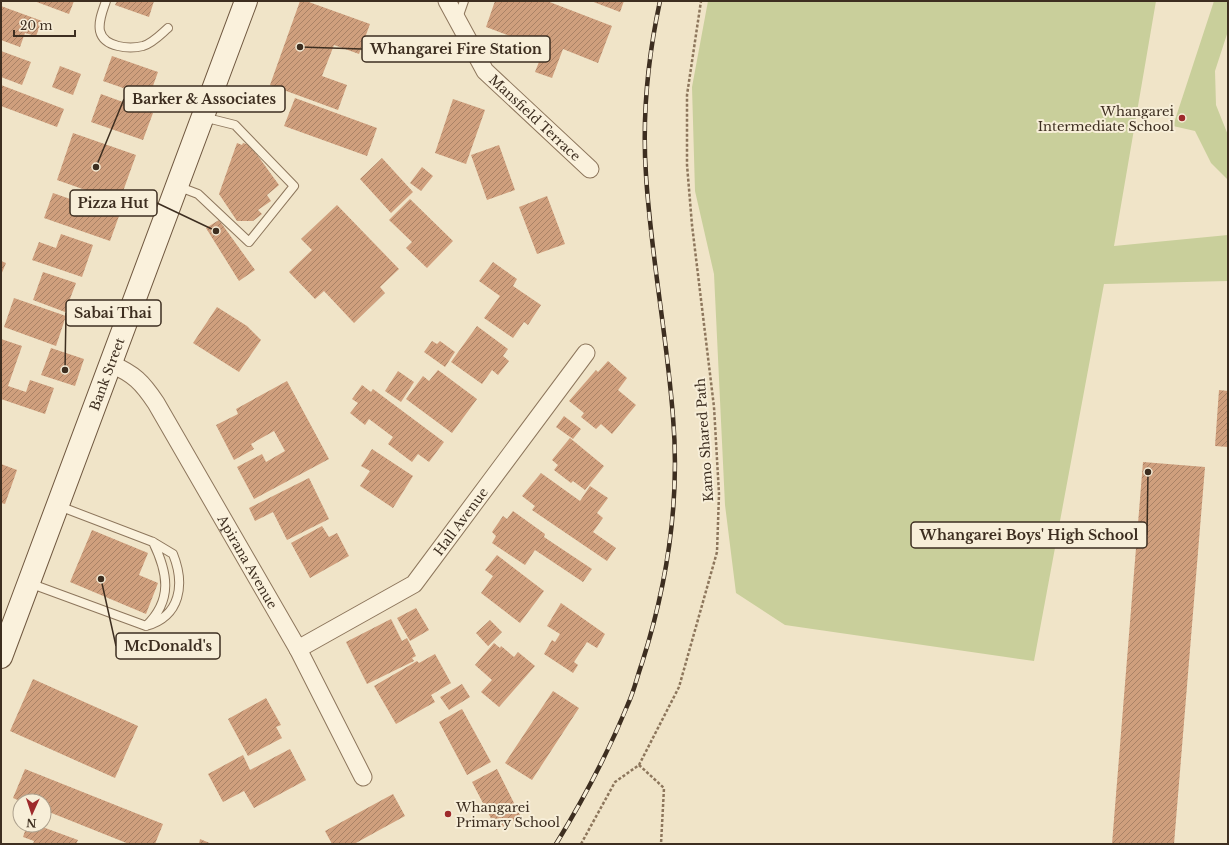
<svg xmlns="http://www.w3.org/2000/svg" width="1229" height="845" font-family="'Libre Baskerville',serif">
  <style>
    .green { fill: #c9cf9b }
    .building { fill: url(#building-hatch) }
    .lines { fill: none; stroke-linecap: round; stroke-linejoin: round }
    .service-casing { stroke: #8d765c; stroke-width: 10 }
    .minor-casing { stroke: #8d765c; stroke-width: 19 }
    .secondary-casing { stroke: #6f573f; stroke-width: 24 }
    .path { stroke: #8d765c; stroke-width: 2.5; stroke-dasharray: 3 2; stroke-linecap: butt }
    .service { stroke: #faf1dc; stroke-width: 8 }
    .minor { stroke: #faf1dc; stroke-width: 17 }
    .secondary { stroke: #faf1dc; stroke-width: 22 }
    .rail-casing { stroke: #3d2e20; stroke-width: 4.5 }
    .rail { stroke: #f7eed8; stroke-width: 3; stroke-dasharray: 9; stroke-linecap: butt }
    .poi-dot { fill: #9e2a2b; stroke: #f7eed8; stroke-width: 1.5 }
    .labels { text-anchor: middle; stroke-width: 4; stroke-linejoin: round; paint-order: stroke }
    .poi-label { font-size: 13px; fill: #3d2e20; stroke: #f7eed8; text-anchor: end }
    .street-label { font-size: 13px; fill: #3d2e20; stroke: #f7eed8 }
    .leader { fill: none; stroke: #3d2e20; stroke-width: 1.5 }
    .callout-dot { fill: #3d2e20; stroke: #f7eed8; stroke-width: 1.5 }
    .callout { fill: #f7eed8; stroke: #3d2e20; stroke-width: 1.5 }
    .callout-label { font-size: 14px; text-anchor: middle; font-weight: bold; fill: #3d2e20 }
  </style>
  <defs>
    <pattern id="building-hatch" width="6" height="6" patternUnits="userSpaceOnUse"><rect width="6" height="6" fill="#cf9f7d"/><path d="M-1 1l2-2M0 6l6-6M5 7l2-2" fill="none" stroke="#a98266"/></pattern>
  </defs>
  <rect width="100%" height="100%" fill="#f0e4c8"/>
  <!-- green -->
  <path class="green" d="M708,1H1156L1114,246L1228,235V281L1104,284L1034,661L785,625L736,593L725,505L714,274L695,191L692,87Z
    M1214,1H1228V31L1215,71L1216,105L1228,135V180L1211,163L1195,131L1173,126Z"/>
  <!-- building -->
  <path class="building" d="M34,1H74L69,14Z
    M117,1H154L149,17L115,5Z
    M300,1H306L370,24L359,54L334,45L322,76L347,85L338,110L270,85Z
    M495,1H547L612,26L598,63L563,49L552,78L535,72L544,49L486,27Z
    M591,1H624L620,12Z
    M1,6L42,21L36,36L25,33L20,47L1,40Z
    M1,51L31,62L22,85L1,77Z
    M112,56L158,72L149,97L103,81Z
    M60,66L81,74L73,95L52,87Z
    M1,85L64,109L57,127L1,106Z
    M101,94L153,113L143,140L91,122Z
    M295,98L377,128L367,156L284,126Z
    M453,99L485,110L466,164L435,153Z
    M73,133L136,155L116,211L90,203L94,193L57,180Z
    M237,143L242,145L243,143L250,145L279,185L267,195L271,201L258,210L262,214L253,221H237L219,194Z
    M499,145L515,190L487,200L471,155Z
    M382,158L413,192L391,213L360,179Z
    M422,167L433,176L421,191L410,183Z
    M53,193L119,216L110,241L44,218Z
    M547,196L565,244L537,254L519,207Z
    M410,199L453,241L427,268L406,248L412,242L389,220Z
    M337,205L399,269L380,287L385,293L354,323L324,291L315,299L289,272L312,250L301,239Z
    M219,220L255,270L239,281L206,228Z
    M61,234L93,245L82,277L32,260L39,242L56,248Z
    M1,261L6,263L1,275Z
    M493,262L517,279L513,286L541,305L528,325L524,322L513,338L484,318L500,296L479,281Z
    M43,272L76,283L65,312L33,300Z
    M14,298L66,316L56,346L4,327Z
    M217,307L247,326L261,340L239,372L193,343Z
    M477,326L508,349L503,356L509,361L498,375L492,370L482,384L451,362Z
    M1,339L22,346L8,386L26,392L30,380L54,388L45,414L1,399Z
    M432,341L437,344L440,341L455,352L445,367L424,352Z
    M51,348L84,359L75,386L41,375Z
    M608,361L627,378L618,390L636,405L612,434L601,424L596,429L581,417L584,413L569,401L596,370L598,372Z
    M438,370L477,399L452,433L406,399L423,376L429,381Z
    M398,371L414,382L401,402L385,391Z
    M287,381L329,459L254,499L237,467L262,454L266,462L285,451L274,431L251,444L254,449L234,460L216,425L238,414L236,409Z
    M362,385L371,392L373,389L444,442L429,462L418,454L412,462L388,444L393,437L369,419L365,425L350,413L358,403L352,399Z
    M1219,390L1228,391V447L1215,446Z
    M564,416L581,429L573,439L556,427Z
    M570,438L604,466L585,490L573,481L571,483L554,470L558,465L552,460Z
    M372,449L413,476L393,508L360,486L370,471L361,466Z
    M1143,462L1205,467L1174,844H1112Z
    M1,464L17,470L5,504L1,503Z
    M541,473L580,501L590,486L608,498L597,513L603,518L593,532L616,548L607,561L532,510L535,506L522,496Z
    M309,478L329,519L287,540L273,512L255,521L249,508Z
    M513,511L545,534L544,537L592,569L583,582L535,550L525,565L492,543L496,536L492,532L503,516L507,519Z
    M322,526L329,537L337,533L349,556L310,578L291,543Z
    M92,530L148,553L139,575L158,583L146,614L70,582Z
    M497,555L544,591L520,623L481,593L493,576L485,570Z
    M561,603L605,634L597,648L587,642L574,662L578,665L573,673L544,654L552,640L555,642L560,634L547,626Z
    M416,608L429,630L410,641L397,618Z
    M391,619L402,641L407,638L416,656L412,658L414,661L367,684L346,642Z
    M490,620L502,632L488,646L476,633Z
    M494,643L500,648L501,646L514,657L518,652L535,666L499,707L481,692L492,680L475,665Z
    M435,654L451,683L431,695L435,702L396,724L374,686L417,661L419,663Z
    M33,679L138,726L115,778L10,731Z
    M462,684L470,697L449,710L440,697Z
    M553,691L579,708L532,780L505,763Z
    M266,698L281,725L276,727L282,738L248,756L228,719Z
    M462,709L491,762L467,775L439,722Z
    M290,749L306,780L254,808L244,791L223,802L208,774L243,755L250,770Z
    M25,769L163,824L155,844H129L44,810V801H20L13,798Z
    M497,769L521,817L497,830L472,782Z
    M393,794L405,816L354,844H332L325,831Z
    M27,825H37L78,840L76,844H33L34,841L23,837Z
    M200,839L212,844H199Z"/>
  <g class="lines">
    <!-- service casing -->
    <g class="service-casing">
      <path id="service" d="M106,1C103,10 98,21 100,31C104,48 130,49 143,46C153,43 161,34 168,28
        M458,18L464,1
        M177,186L198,194L249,242L294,186L235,125L203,117
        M29,583L146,626C181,616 185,584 173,554L153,542L59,506
        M146,626C173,600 168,573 153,542"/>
    </g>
    <!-- minor casing -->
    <g class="minor-casing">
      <g id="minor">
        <path id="s1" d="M447,1L485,71L590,169"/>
        <path id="s2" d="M111,364C134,374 142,382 156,403L298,649L363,777"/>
        <path id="s3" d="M298,649L414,584L586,353"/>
      </g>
    </g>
    <!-- secondary casing -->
    <g class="secondary-casing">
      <g id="secondary">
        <path id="s4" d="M1,657L246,1"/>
      </g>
    </g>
    <!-- path -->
    <path class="path" d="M639,765L664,788L661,844
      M581,844L615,782L639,765L679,687L717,552L719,494L714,407L692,225L687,165V95L701,1"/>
    <!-- service -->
    <use href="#service" class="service"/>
    <!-- minor -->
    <use href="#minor" class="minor"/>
    <!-- secondary -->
    <use href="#secondary" class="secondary"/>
    <!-- rail casing -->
    <g class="rail-casing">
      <path id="rail" d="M556,844C583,800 608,753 628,704C634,691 637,677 642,663C667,585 680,500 673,417C667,336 651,256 646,175C642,117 648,57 660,1"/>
    </g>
    <!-- rail -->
    <use href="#rail" class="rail"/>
  </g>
  <!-- markers -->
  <g class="poi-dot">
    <circle cx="1182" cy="118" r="4"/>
    <circle cx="448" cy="814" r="4"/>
  </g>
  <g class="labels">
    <!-- poi labels -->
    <g class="poi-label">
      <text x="1174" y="116">Whangarei<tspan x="1174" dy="15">Intermediate School</tspan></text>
      <text x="456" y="812" text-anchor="start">Whangarei<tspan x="456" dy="15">Primary School</tspan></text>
    </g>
    <!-- street labels -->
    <g class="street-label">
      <text dy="5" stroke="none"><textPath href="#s1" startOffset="148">Mansfield Terrace</textPath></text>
      <text dy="5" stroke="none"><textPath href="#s4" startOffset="302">Bank Street</textPath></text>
      <text transform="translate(704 440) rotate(-94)" y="5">Kamo Shared Path</text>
      <text dy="5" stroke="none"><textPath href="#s3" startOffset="211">Hall Avenue</textPath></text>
      <text dy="5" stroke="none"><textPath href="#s2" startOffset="244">Apirana Avenue</textPath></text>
    </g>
  </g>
  <!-- callouts -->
  <path class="leader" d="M300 47L362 49M96 167L124 99M216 231L157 203M65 370L66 313M1148 472L1147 535M101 579L116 646"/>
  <g class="callout-dot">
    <circle cx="300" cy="47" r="4"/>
    <circle cx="96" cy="167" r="4"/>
    <circle cx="216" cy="231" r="4"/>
    <circle cx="65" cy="370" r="4"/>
    <circle cx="1148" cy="472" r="4"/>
    <circle cx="101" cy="579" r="4"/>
  </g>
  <g class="callout">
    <rect x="362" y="36" width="188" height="26" rx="4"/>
    <rect x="124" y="86" width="161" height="26" rx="4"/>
    <rect x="70" y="190" width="87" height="26" rx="4"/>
    <rect x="66" y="300" width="95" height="26" rx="4"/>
    <rect x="911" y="522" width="236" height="26" rx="4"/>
    <rect x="116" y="633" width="104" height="26" rx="4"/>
  </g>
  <g class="callout-label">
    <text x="456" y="54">Whangarei Fire Station</text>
    <text x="204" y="104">Barker &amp; Associates</text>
    <text x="113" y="208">Pizza Hut</text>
    <text x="113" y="318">Sabai Thai</text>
    <text x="1029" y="540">Whangarei Boys' High School</text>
    <text x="168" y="651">McDonald's</text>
  </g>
  <!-- border -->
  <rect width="1229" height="845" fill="none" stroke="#3d2e20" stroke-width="4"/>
  <!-- north arrow -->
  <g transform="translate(32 813) rotate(183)"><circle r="19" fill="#f7eed8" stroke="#ada18e"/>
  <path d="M0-3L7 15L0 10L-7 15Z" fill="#9e2a2b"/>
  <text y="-6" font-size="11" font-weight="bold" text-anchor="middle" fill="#3d2e20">N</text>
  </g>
  <!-- scale -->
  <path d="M14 30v6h61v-6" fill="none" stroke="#3d2e20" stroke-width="2"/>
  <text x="20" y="30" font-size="12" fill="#3d2e20" stroke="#f7eed8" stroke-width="3" paint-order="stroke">20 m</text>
</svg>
